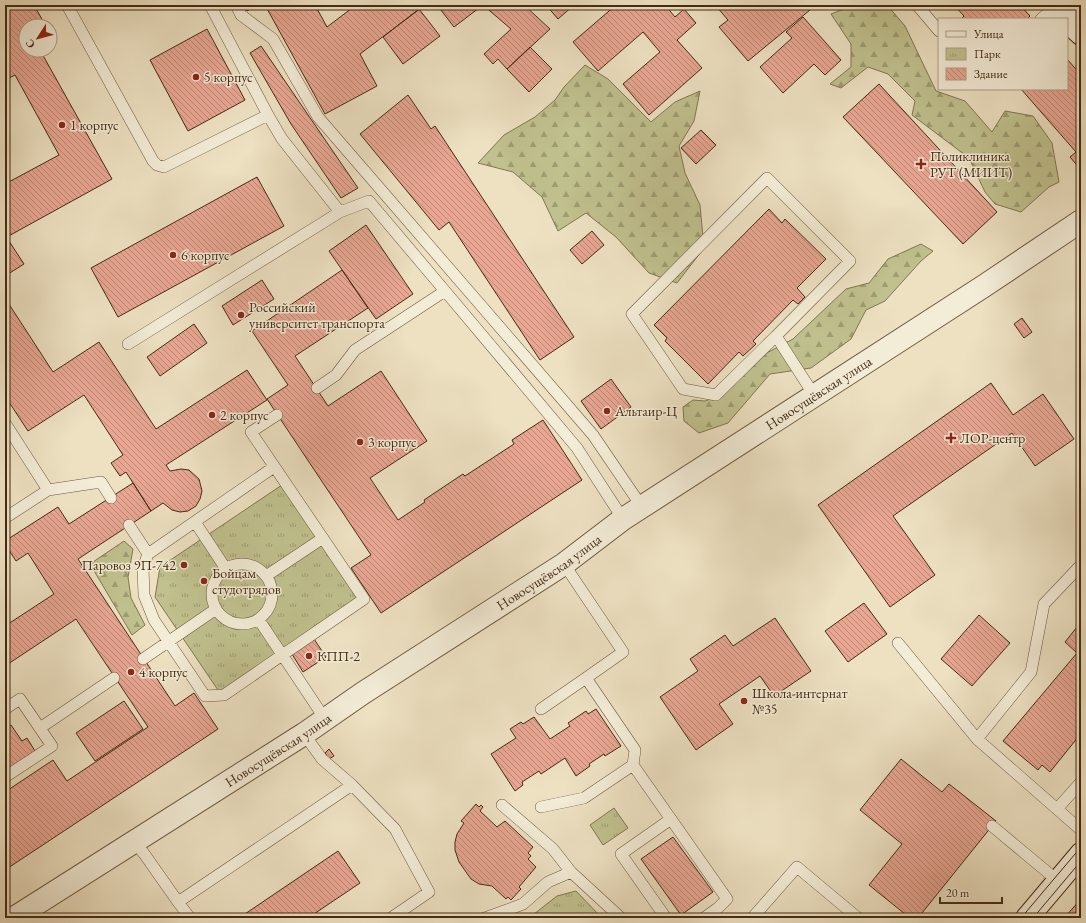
<svg xmlns="http://www.w3.org/2000/svg" width="1086" height="923" font-family="'EB Garamond',serif">
  <style>
    .forest { fill: url(#forest-firs); stroke: #827650 }
    .park { fill: url(#park-tufts); stroke: #827650 }
    .building { fill: url(#building-back-hatch); stroke: #442b13 }
    .lines { fill: none; stroke-linecap: round; stroke-linejoin: round }
    .lane-casing { stroke: #6e583f; stroke-width: 12 }
    .street-casing { stroke: #6e583f; stroke-width: 24 }
    .secondary-casing { stroke: #442b13; stroke-width: 24 }
    .lane { stroke: #f3ecd7; stroke-width: 11 }
    .street { stroke: #f3ecd7; stroke-width: 22 }
    .secondary { stroke: #f3ecd7; stroke-width: 22 }
    .tram { stroke: #442b13; stroke-width: 1 }
    .poi-dot { fill: #8f2418; stroke: #f3ecd7; stroke-width: 1.5 }
    .labels { text-anchor: middle; stroke-width: 3; stroke-linejoin: round; paint-order: stroke }
    .poi-label { font-size: 14px; fill: #442b13; stroke: #f3ecd7; text-anchor: start }
    .street-label { font-size: 14px; fill: #442b13; stroke: #f3ecd7 }
  </style>
  <defs>
    <pattern id="forest-firs" width="22" height="20" patternUnits="userSpaceOnUse"><rect width="22" height="20" fill="#c0c18e"/><path d="M5 1l3.5 6h-7zM16 11l3.5 6h-7z" fill="#9e9d73"/></pattern>
    <pattern id="park-tufts" width="24" height="20" patternUnits="userSpaceOnUse"><rect width="24" height="20" fill="#c0c18e"/><path d="M3 7l-1-3M5 7V3M7 7l1-3M15 17l-1-3M17 17v-4M19 17l1-3" fill="none" stroke="#9e9d73"/></pattern>
    <pattern id="building-back-hatch" width="6" height="6" patternUnits="userSpaceOnUse"><rect width="6" height="6" fill="#e8a693"/><path d="M-1 5l2 2M0 0l6 6M5-1l2 2" fill="none" stroke="#be8777"/></pattern>
  </defs>
  <rect width="100%" height="100%" fill="#ede1c2"/>
  <filter id="stains"><feTurbulence type="fractalNoise" baseFrequency=".005" numOctaves="4"/><feColorMatrix values="0 0 0 0 .2 0 0 0 0 .09 0 0 0 0 .02 0 0 0 .5 -.17"/></filter>
  <radialGradient id="worn" r=".72"><stop offset=".6" stop-color="#630" stop-opacity="0"/><stop offset="1" stop-color="#630" stop-opacity=".3"/></radialGradient>
  <!-- forest -->
  <path class="forest" d="M849,5H887L905,26L936,91L965,101L992,132L1005,111L1033,116L1052,143L1059,182L1049,187L1021,212L995,204L985,192L969,158L912,115L915,101L888,74L868,67L841,88L830,84L851,67V44L831,14L849,7Z
    M585,65L608,79L651,122L675,102L700,91L694,121L679,146L685,173L700,205L704,248L677,283L649,273L616,237L586,213L558,231L542,197L513,172L478,163L504,135L535,117L555,100L564,87Z
    M921,244L933,251L921,261L885,301L866,310L851,339L811,368L770,374L728,423L699,433L684,421L683,407L693,400L705,401L721,395L761,356L793,339L846,289L869,283L888,259Z
    M124,541L133,549L128,577L131,598L145,625L132,635L90,564Z"/>
  <!-- park -->
  <path class="park" d="M282,485L359,600L220,693L155,597L160,567Z
    M614,808L628,828L603,845L590,825Z
    M576,891L602,918H529L557,896Z"/>
  <!-- building -->
  <path class="building" d="M5,5H34L43,21L34,26H26V50H40L112,179L5,238V184L59,155L15,75L5,80Z
    M243,5H257L247,11Z
    M265,5H315L327,27L356,5H425L360,54L377,86L325,114Z
    M437,5H483L454,27Z
    M483,5H524L550,29L507,69L498,59L493,64L484,54L511,29Z
    M546,5H574L558,19Z
    M616,5H665L675,17L684,9L696,23L677,40L702,68L649,115L623,84L660,52L643,32L598,71L573,42Z
    M717,5H816L748,61L719,27L728,20L716,6Z
    M954,5H1020L1030,16L1027,19H961L964,16Z
    M419,9L440,36L403,64L383,37Z
    M803,17L841,60L825,75L814,64L783,93L760,67L792,38L786,32Z
    M207,29L245,100L188,131L150,60Z
    M261,46L358,188L341,198L291,124L250,53Z
    M530,47L552,69L529,92L507,69Z
    M1067,59L1081,75V170L1070,157L1076,152L1021,89H1067Z
    M879,84L997,212L963,244L843,117Z
    M408,95L431,129L435,126L574,337L540,360L449,222L439,230L360,134Z
    M701,130L716,145L696,164L681,148Z
    M257,177L284,226L118,317L91,268Z
    M769,209L782,223L785,219L826,259L797,288L805,297L798,304L793,300L753,341L756,344L743,356L739,352L708,384L665,341L667,338L654,325Z
    M366,225L413,294L376,319L329,251Z
    M592,231L604,245L582,264L570,250Z
    M7,238L24,264L5,276V239Z
    M342,270L368,308L295,356L328,406L381,371L427,441L370,478L398,520L425,502L424,500L463,474L465,476L514,444L512,440L543,420L582,480L381,613L351,568L371,555L267,399L288,385L252,331Z
    M262,280L274,299L233,325L222,306Z
    M5,298L53,372L99,342L156,429L247,370L267,400L166,465L170,471L181,469L189,470L199,479L202,491L200,499L196,506L188,511L180,512L172,510L163,503L151,511L126,472L120,476L111,463L123,455L84,395L28,431L5,396Z
    M1022,318L1032,332L1024,338L1014,324Z
    M194,324L207,343L160,376L147,357Z
    M611,379L631,407L601,429L581,401Z
    M991,383L1013,415L1043,394L1074,439L1035,466L1012,433L893,516L935,575L890,607L818,505Z
    M133,483L151,511L78,559L175,706L194,693L218,729L5,870V792L53,760L67,781L148,727L76,619L5,666V626L54,594L28,553L16,561L5,544V541L58,507L69,524Z
    M864,603L887,634L848,662L825,631Z
    M979,615L1010,643L972,686L941,659Z
    M775,618L811,671L774,696L760,676L719,704L733,724L696,750L660,697L698,671L690,659L725,635L733,646Z
    M1081,622V738L1079,736L1050,772L1042,765L1038,770L1003,741L1077,653L1065,642Z
    M314,639L326,657L303,672L292,654Z
    M124,701L143,729L95,761L76,733Z
    M596,709L621,746L605,756L604,754L589,764L590,766L576,776L565,758L541,774L539,771L522,782L523,785L515,791L491,754L516,738L510,729L521,722L523,724L534,717L550,739L570,726L568,723L586,711L588,714Z
    M11,725L22,741L27,738L35,751L5,771V729Z
    M329,749L334,756L329,759L325,753Z
    M901,759L942,792L949,784L996,821L918,918H910L869,885L902,844L860,810Z
    M476,804L479,807L481,805L483,807L480,811L497,827L505,821L533,847L528,853L531,856L528,859L536,867L519,887L521,889L511,900L508,897L506,899L492,886L479,884L471,879L459,862L455,850V842L457,834L464,823L461,821Z
    M673,837L713,892L681,915L641,859Z
    M338,851L360,883L308,918H239Z
    M1081,899V918H1064Z"/>
  <g class="lines">
    <!-- lane casing -->
    <g class="lane-casing">
      <path id="lane" d="M67,5L153,161L157,165L164,167L268,115
        M236,5L241,15L273,39L318,117L593,435L642,507
        M917,5L939,31
        M1041,19L1054,8
        M445,291L577,448L623,519
        M776,336L716,395L683,389L632,314L767,178L850,261L776,336L814,395
        M128,344L340,212L282,139L268,115L210,5
        M317,388L336,375L355,350L445,291L369,201L340,212
        M5,423L48,490L101,482L111,498
        M274,467L148,554L143,568L144,595L154,620L205,696L224,695L364,599L251,432L277,415
        M5,518L48,490
        M195,522L226,569
        M129,525L148,554
        M564,564L623,652L586,678
        M212 594a30 30 0 1 1 60 0a30 30 0 1 1-60 0Z
        M266,576L323,538
        M259,620L325,719
        M898,643L977,739L1081,830
        M143,659L216,609
        M5,709L20,699L52,746L5,777
        M541,709L586,678L635,750L633,765
        M40,728L114,678
        M304,734L322,759L352,785L395,829L429,892L391,918
        M977,739L1031,672L1044,604L1081,565
        M502,805L553,849L571,872
        M541,807L584,798L633,765L727,899L718,908L704,918
        M1057,809L1081,782
        M992,826L1058,881
        M134,841L145,855L178,902
        M754,916L797,867L858,918
        M190,918L178,902L352,785
        M485,918L523,904L548,882L571,872L621,918
        M666,918L621,854L671,819"/>
    </g>
    <!-- street casing -->
    <g class="street-casing">
      <g id="street">
        <path id="s1" d="M14,918L304,734L363,693L564,564L623,519L984,286L1081,221"/>
      </g>
    </g>
    <!-- secondary casing -->
    <g class="secondary-casing">
      <path id="secondary" d="M1054,8L1066,10L1073,5
        M1067,21L1081,34
        M1027,918L1081,854"/>
    </g>
    <!-- lane -->
    <use href="#lane" class="lane"/>
    <!-- street -->
    <use href="#street" class="street"/>
    <!-- secondary -->
    <use href="#secondary" class="secondary"/>
    <!-- tram -->
    <path class="tram" d="M1075,5L1081,24
      M1021,918L1081,847
      M1033,918L1081,861"/>
  </g>
  <!-- markers -->
  <g class="poi-dot">
    <circle cx="196" cy="77" r="4"/>
    <circle cx="62" cy="125" r="4"/>
    <path d="M919 158h4v4h4v4h-4v4h-4v-4h-4v-4h4z"/>
    <circle cx="173" cy="255" r="4"/>
    <circle cx="241" cy="315" r="4"/>
    <circle cx="607" cy="411" r="4"/>
    <circle cx="212" cy="415" r="4"/>
    <path d="M949 432h4v4h4v4h-4v4h-4v-4h-4v-4h4z"/>
    <circle cx="360" cy="442" r="4"/>
    <circle cx="184" cy="565" r="4"/>
    <circle cx="204" cy="581" r="4"/>
    <circle cx="309" cy="656" r="4"/>
    <circle cx="131" cy="672" r="4"/>
    <circle cx="744" cy="701" r="4"/>
  </g>
  <g class="labels">
    <!-- poi labels -->
    <g class="poi-label">
      <text x="204" y="82">5 корпус</text>
      <text x="70" y="130">1 корпус</text>
      <text x="930" y="161">Поликлиника<tspan x="930" dy="16">РУТ (МИИТ)</tspan></text>
      <text x="181" y="260">6 корпус</text>
      <text x="249" y="312">Российский<tspan x="249" dy="16">университет транспорта</tspan></text>
      <text x="615" y="416">Альтаир-Ц</text>
      <text x="220" y="420">2 корпус</text>
      <text x="960" y="443">ЛОР-центр</text>
      <text x="368" y="447">3 корпус</text>
      <text x="176" y="570" text-anchor="end">Паровоз 9П-742</text>
      <text x="212" y="578">Бойцам<tspan x="212" dy="16">студотрядов</tspan></text>
      <text x="317" y="661">КПП-2</text>
      <text x="139" y="677">4 корпус</text>
      <text x="752" y="698">Школа-интернат<tspan x="752" dy="16">№35</tspan></text>
    </g>
    <!-- street labels -->
    <g class="street-label">
      <text dy="5" stroke="none"><textPath href="#s1" startOffset="961">Новосущёвская улица</textPath></text>
      <text dy="5" stroke="none"><textPath href="#s1" startOffset="637">Новосущёвская улица</textPath></text>
      <text dy="5" stroke="none"><textPath href="#s1" startOffset="313">Новосущёвская улица</textPath></text>
    </g>
  </g>
  <!-- margin -->
  <rect width="1086" height="923" fill="none" stroke="#ede1c2" stroke-width="20"/>
  <rect x="6" y="6" width="1074" height="911" fill="none" stroke="#442b13" stroke-width="2"/>
  <rect x="10" y="10" width="1066" height="903" fill="none" stroke="#442b13"/>
  <!-- legend -->
  <rect x="938" y="18" width="130" height="72" fill="#f3ecd7" stroke="#ad9f89"/>
  <rect x="946" y="31" width="20" height="6" fill="#f3ecd7" stroke="#ad9f89"/>
  <text x="974" y="38" font-size="12" fill="#442b13">Улица</text>
  <rect x="946" y="48" width="20" height="12" fill="url(#park-tufts)" stroke="#ad9f89"/>
  <text x="974" y="58" font-size="12" fill="#442b13">Парк</text>
  <rect x="946" y="68" width="20" height="12" fill="url(#building-back-hatch)" stroke="#ad9f89"/>
  <text x="974" y="78" font-size="12" fill="#442b13">Здание</text>
  <!-- north arrow -->
  <g transform="translate(38 38) rotate(234)"><circle r="19" fill="#f3ecd7" stroke="#ad9f89"/>
  <path d="M0-3L7 15L0 10L-7 15Z" fill="#8f2418"/>
  <text y="-6" font-size="11" font-weight="bold" text-anchor="middle" fill="#442b13">С</text>
  </g>
  <!-- scale -->
  <path d="M940 897v6h62v-6" fill="none" stroke="#442b13" stroke-width="2"/>
  <text x="946" y="897" font-size="12" fill="#442b13" stroke="#f3ecd7" stroke-width="3" paint-order="stroke">20 m</text>
  <rect width="100%" height="100%" filter="url(#stains)"/>
  <rect width="100%" height="100%" fill="url(#worn)"/>
</svg>
